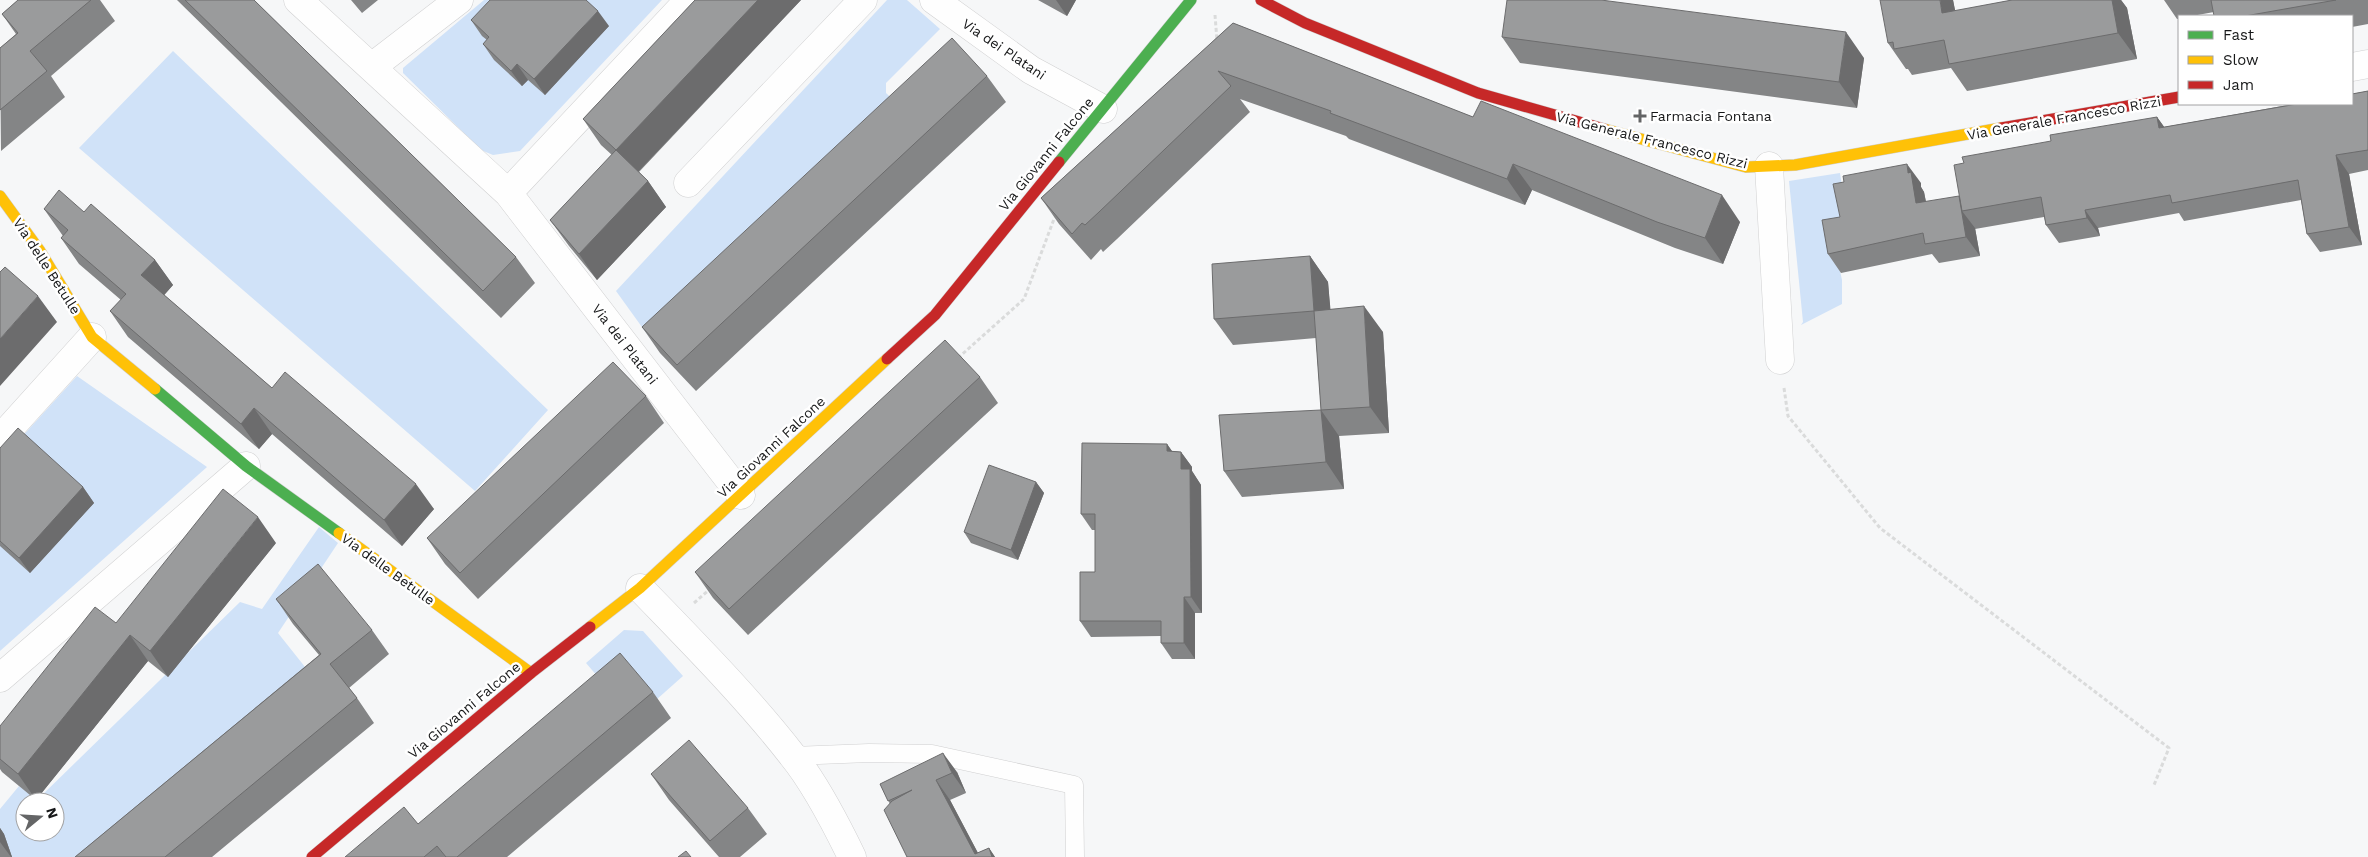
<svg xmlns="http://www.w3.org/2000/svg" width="2368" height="857" font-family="'Work Sans',sans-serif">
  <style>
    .green { fill: #d0e2f8; fill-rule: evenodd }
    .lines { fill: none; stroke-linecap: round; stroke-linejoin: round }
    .lane-casing { stroke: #d0d0d1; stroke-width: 19 }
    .street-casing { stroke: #d0d0d1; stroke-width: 29 }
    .fast-casing { stroke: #d0d0d1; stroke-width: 12 }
    .slow-casing { stroke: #d0d0d1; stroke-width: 12 }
    .jam-casing { stroke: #d0d0d1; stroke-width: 12 }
    .path { stroke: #dadbdb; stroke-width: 3; stroke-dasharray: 4 2.5; stroke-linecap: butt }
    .lane { stroke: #fefefe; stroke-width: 18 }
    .street { stroke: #fefefe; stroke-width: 28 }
    .fast { stroke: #4caf50; stroke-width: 11 }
    .slow { stroke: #ffc107; stroke-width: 11 }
    .jam { stroke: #c62828; stroke-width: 11 }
    .wall { fill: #848586 }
    .shaded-wall { fill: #6c6c6d }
    .building { fill: #9a9b9c; stroke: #6c6c6d }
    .poi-dot { fill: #646566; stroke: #fff; stroke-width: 2 }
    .labels { text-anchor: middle; stroke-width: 5; stroke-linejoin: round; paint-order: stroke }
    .street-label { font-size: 14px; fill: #161718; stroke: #fff }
    .poi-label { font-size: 14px; fill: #161718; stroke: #fff; text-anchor: start }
  </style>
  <rect width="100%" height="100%" fill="#f6f7f8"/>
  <!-- green -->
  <path class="green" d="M484,0H662L520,151L493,155L481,150L403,73V68Z
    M887,0H907L940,29L886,83V93L903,109L652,341L616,291Z
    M173,51L548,410L475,491L79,148Z
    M1840,173L1848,228L1832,233L1842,280V304L1801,325L1803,322L1789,181Z
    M77,376L207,467L0,651V461Z
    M319,527L338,543L278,633L313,677L87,857H0V809L19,786L37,800L240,602L262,609ZM25,802H55V832H25Z
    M624,630L643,631L683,676L656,700L616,698L586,663Z"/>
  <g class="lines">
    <!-- lane casing -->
    <g class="lane-casing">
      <path id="lane" d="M793,756L869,753L932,754L1074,785L1075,857"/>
    </g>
    <!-- street casing -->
    <g class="street-casing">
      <path id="street" d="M298,0L508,193L741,495
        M934,0L1031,70L1103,109
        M373,66L459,0
        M2352,67L2368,64
        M1769,166L1780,360
        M688,183L863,0
        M508,193L689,0
        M0,439L92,337
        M640,588C692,642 746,696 792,755C815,783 836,824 852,857
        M0,678L246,466"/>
    </g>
    <!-- fast casing -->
    <g class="fast-casing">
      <path id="fast" d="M1059,162L1191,0
        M155,389L246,466L339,533"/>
    </g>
    <!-- slow casing -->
    <g class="slow-casing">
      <path id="slow" d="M1604,129L1746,167L1795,165L2001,128
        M0,196L40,251L92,337L155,389
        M339,533L531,673
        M590,627L640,588L887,359"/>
    </g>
    <!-- jam casing -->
    <g class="jam-casing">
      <path id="jam" d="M1261,0L1305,23L1478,93L1604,129
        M2001,128L2179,97
        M887,359L935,315L1059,162
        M312,857L531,673L590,627"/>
    </g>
    <!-- path -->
    <path class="path" d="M1215,15L1217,41
      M958,358L1024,299L1054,219L1057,215
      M1784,388L1788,416L1880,528L2169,748L2154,785
      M694,603L710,589"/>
    <!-- lane -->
    <use href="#lane" class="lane"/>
    <!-- street -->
    <use href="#street" class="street"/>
    <!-- fast -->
    <use href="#fast" class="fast"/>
    <!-- slow -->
    <use href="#slow" class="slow"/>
    <!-- jam -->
    <use href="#jam" class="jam"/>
  </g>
  <!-- wall -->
  <path class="wall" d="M18,0H100L115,21L51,76L65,97L1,151L0,48L16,34L2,14Z
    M177,0H254L516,257L535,283L501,318Z
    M351,0H378L362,13Z
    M695,0H801L639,172L648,181L666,207L597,280L569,246L550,220L612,155L601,145L583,119Z
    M1038,0H1076L1067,16Z
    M1953,0L1955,11L2012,0H2121L2127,8L2137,59L1967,91L1951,68L1912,75L1908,69H1906L1888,43Z
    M2164,0H2368V24L2352,27V16H2214V12L2192,16H2179V19H2177Z
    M471,20L609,26L545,95L528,80L522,86L494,60L483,44L487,40L482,36Z
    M1233,23L1740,222L1723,264L1675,248L1532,190L1525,205L1349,139L1346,136L1240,99L1250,112L1117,239L1103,252L1101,249L1091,260L1059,224L1041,198Z
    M1502,37L1864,58L1857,108L1520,63Z
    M987,76L1006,102L696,391L660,353L642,327Z
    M2368,91V170L2349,174L2362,245L2320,252L2307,234L2301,200L2184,221L2179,213L2098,228L2100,236L2059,243L2046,225L2044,217L1975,229V228L1980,256L1939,263L1932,254L1841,273L1828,254L1840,217L1921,183V187L1924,192L1926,202L1960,198L1964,163L2157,117L2164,127Z
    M44,209L84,212L155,260L173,285L164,295L272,388L434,509L402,546L272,434L259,449L128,337L110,311L121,300L79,264L61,238L63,236Z
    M1310,256L1328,282L1330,309L1383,332L1389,433L1339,436L1344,489L1242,497L1224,471L1321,410L1316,338L1233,345L1214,319Z
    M980,377L998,403L748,635L713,598L695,572Z
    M646,396L664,423L478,599L445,564L427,538Z
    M1167,444L1172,451L1181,452L1192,467V471L1201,485L1202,613H1195V659H1172L1161,643V636L1091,637L1080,621L1095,572V530H1092L1081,514Z
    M0,448L83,487L94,503L30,573L0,546Z
    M1036,482L1044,493L1018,560L971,543L964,532Z
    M276,543L168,677L148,661L36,800L2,772L0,769V726L116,623Z
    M276,599L372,630L389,654L349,688L357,698L374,723L212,857H75L319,655L293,624Z
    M653,692L671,718L507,857H345L418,824Z
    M957,772L966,793L950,800L978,853L989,848L995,857H907L890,804L880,784Z
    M651,774L748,808L767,834L740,857H719L669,800Z
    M0,828L4,834L12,857H0Z"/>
  <!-- shaded-wall -->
  <path class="shaded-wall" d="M758,0H801L634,176L616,150Z
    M1056,0H1076L1067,16Z
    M1940,0H1953L1961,39L1942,13Z
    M2112,0H2121L2127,8L2137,59L2118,33Z
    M598,11L609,26L545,95L534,79Z
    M1846,32L1864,58L1857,108L1839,82Z
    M517,64L528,80L522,86L511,71Z
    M2157,117L2170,135L2159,128Z
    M2336,155L2349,174L2362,245L2349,227Z
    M1513,164L1532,190L1525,205L1507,179Z
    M1907,164L1921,183V187L1924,192L1930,223L1916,203L1908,173Z
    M648,181L666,207L597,280L579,254Z
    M1722,195L1740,222L1723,264L1705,238Z
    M1959,196L1968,210L1962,211L1975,228L1980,256L1966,237Z
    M2085,210L2098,228L2100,236L2087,218Z
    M1310,256L1328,282L1333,337L1314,311Z
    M155,260L173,285L159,301L141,275Z
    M38,296L57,322L0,386V339Z
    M1364,306L1383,332L1389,433L1370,407Z
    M254,408L272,434L259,449L241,424Z
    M1321,410L1339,436L1344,489L1326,462Z
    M1167,444L1178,460L1167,451Z
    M1181,452L1192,467V471L1201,485L1202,613L1191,597L1181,469Z
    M1036,482L1044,493L1018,560L1011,550Z
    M416,484L434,509L402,546L384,520Z
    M83,487L94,503L30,573L19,558Z
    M258,517L276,543L168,677L150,651Z
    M1184,597L1195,613V659L1184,643Z
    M130,635L148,661L36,800L18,774Z
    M943,753L957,772L966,793L952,773Z
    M936,780L950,800L980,857L975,854Z
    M0,828L4,834L12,857H11L0,842Z
    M989,848L995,857H992Z"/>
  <!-- building -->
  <path class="building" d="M18,0H91L30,51L47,71L0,110V48L18,33L2,14Z
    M185,0H254L516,257L483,291Z
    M490,0H586L598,11L534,79L517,64L511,71L483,44L489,37L471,20Z
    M695,0H758L616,150L583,119Z
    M1507,0H1601L1846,32L1839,82L1502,37Z
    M1880,0H1940L1942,13L2012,0H2112L2118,33L1949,64L1944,40L1894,49L1893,42L1888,43Z
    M2211,0H2336L2245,16H2214Z
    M1233,23L1473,117L1481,101L1722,195L1705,238L1657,222L1513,164L1507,179L1330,113L1331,111L1218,71L1231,86L1099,212L1085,225L1082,223L1072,234L1041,198Z
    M952,38L987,76L677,365L642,327Z
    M2368,91V150L2336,155L2349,227L2307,234L2298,180L2172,203L2170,195L2085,210L2087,218L2046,225L2041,197L1962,211L1954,165L1964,163L1962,157L2051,141L2050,135L2157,117L2159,128L2297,104H2352V94Z
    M616,150L648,181L579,254L550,220Z
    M1907,164L1908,173L1911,172L1916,203L1959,196L1966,237L1925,244L1923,233L1828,254L1822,220L1840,217L1833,184L1844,182L1843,176Z
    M59,190L84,212L91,204L155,260L141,275L272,388L285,372L416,484L384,520L254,408L241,424L110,311L126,294L61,238L68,230L44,209Z
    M1310,256L1314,311L1214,319L1212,264Z
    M5,267L38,296L0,339V272Z
    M1364,306L1370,407L1321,410L1314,311Z
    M945,340L980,377L729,609L695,572Z
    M613,362L646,396L460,573L427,538Z
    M1321,410L1326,462L1224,471L1219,415Z
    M18,428L83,487L19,558L0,541V448Z
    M1082,443L1167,444V451L1181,452V469H1190L1191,597H1184V643H1161V621H1080V572H1095V514H1081Z
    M989,465L1036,482L1011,550L964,532Z
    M223,489L258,517L150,651L130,635L18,774L0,759V726L95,607L116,623Z
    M318,564L372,630L330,664L357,698L165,857H75L321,654L276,599Z
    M620,653L653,692L457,857H446L437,846L424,857H345L404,807L418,824Z
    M689,740L748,808L710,841L651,774Z
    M943,753L952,773L936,780L975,854L989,848L992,857H907L884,810L892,801L912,790L888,801L880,784Z
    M686,851L691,857H678Z"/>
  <!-- markers -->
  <path class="poi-dot" d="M1637.5 108.5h5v5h5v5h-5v5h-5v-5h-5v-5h5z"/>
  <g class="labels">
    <!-- street labels -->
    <g class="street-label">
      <text transform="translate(1004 49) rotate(34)" y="5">Via dei Platani</text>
      <text transform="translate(2064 118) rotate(-10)" y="5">Via Generale Francesco Rizzi</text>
      <text transform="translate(1652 140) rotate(14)" y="5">Via Generale Francesco Rizzi</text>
      <text transform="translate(1046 154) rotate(-51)" y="5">Via Giovanni Falcone</text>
      <text transform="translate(47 266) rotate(57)" y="5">Via delle Betulle</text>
      <text transform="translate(625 344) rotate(52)" y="5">Via dei Platani</text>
      <text transform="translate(771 447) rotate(-43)" y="5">Via Giovanni Falcone</text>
      <text transform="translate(388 569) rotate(36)" y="5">Via delle Betulle</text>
      <text transform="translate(464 710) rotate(-40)" y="5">Via Giovanni Falcone</text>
    </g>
    <!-- poi labels -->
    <g class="poi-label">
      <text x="1650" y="121">Farmacia Fontana</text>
    </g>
  </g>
  <!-- legend -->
  <rect x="2178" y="15" width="175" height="90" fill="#ffffff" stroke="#a2a2a3"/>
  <rect x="2188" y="31" width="25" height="8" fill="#4caf50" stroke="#a2a2a3"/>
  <text x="2223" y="40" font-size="15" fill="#161718">Fast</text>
  <rect x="2188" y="56" width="25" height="8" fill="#ffc107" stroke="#a2a2a3"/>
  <text x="2223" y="65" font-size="15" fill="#161718">Slow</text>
  <rect x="2188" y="81" width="25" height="8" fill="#c62828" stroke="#a2a2a3"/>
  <text x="2223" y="90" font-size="15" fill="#161718">Jam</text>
  <!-- north arrow -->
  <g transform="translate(40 817) rotate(72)"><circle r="24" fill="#ffffff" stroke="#a2a2a3"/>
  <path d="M0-4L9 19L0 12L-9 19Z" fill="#646566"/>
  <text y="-8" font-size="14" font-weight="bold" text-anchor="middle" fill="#161718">N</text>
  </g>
</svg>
